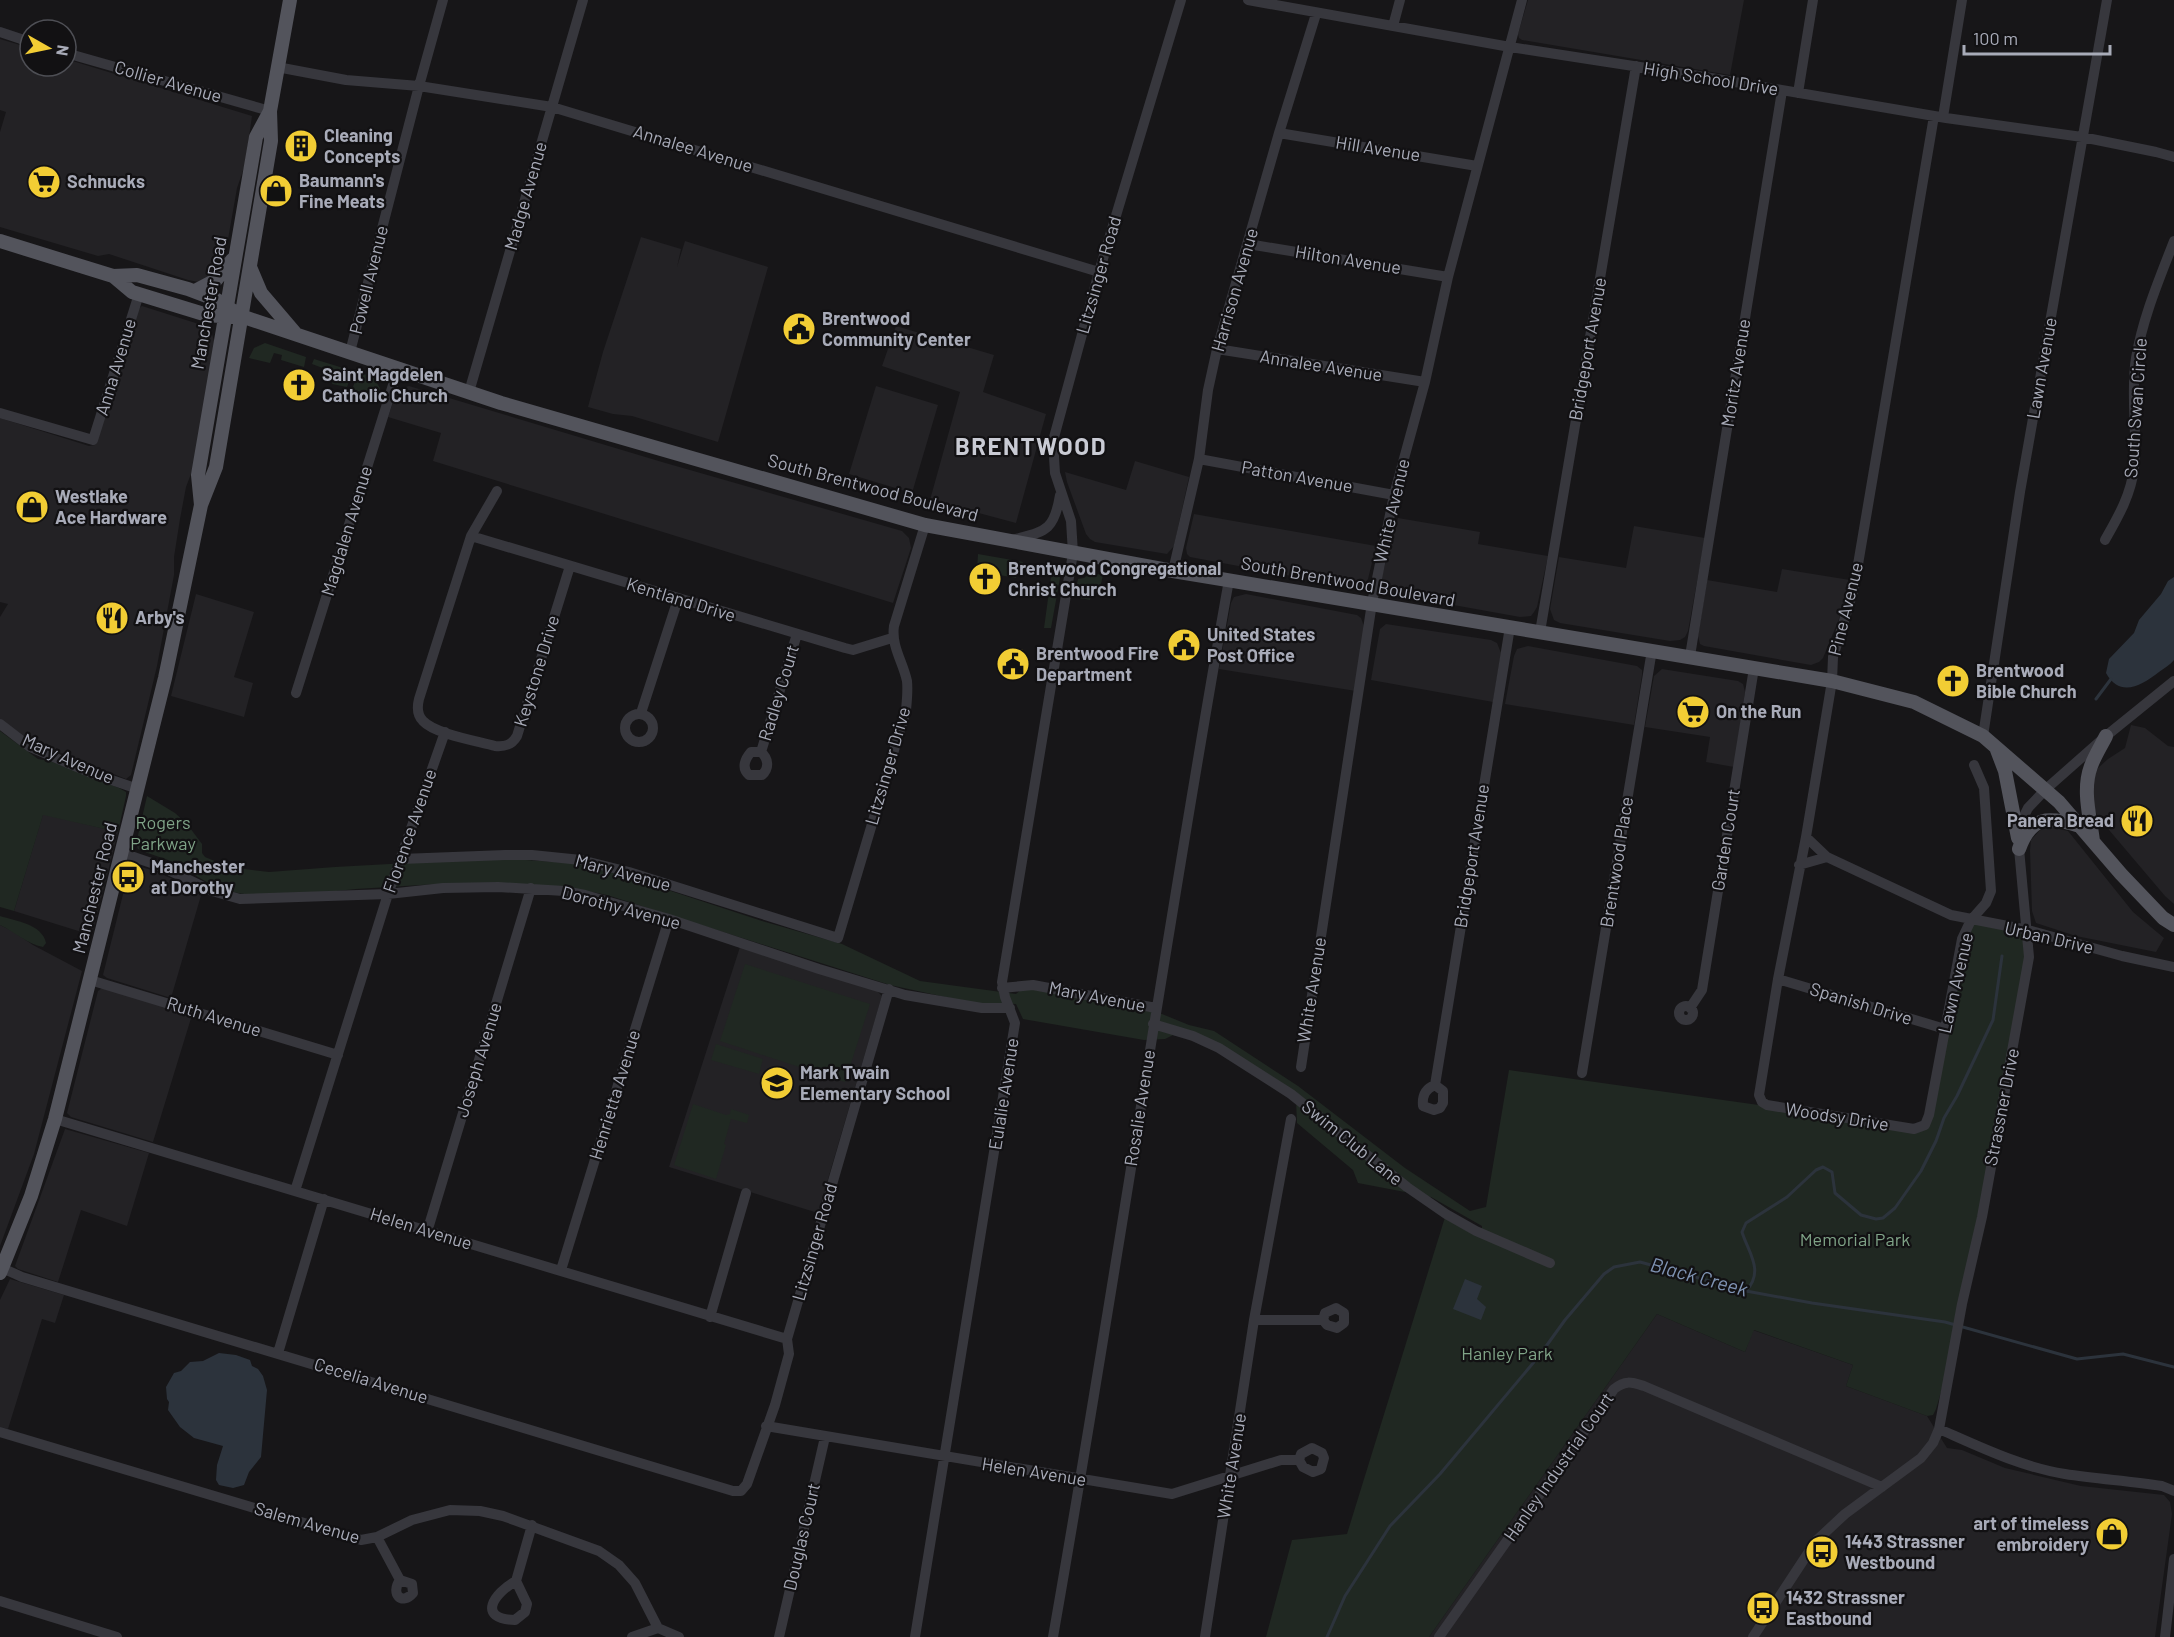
<svg xmlns="http://www.w3.org/2000/svg" width="2174" height="1637" font-family="Barlow,sans-serif">
  <style>
    .built { fill: #232225 }
    .green { fill: #202822 }
    .water { fill: #2c333c }
    .lines { fill: none; stroke-linecap: round; stroke-linejoin: round }
    .stream { stroke: #2c333c; stroke-width: 3 }
    .minor { stroke: #37373d; stroke-width: 10 }
    .major { stroke: #53545c; stroke-width: 14 }
    .labels { text-anchor: middle; stroke-width: 4.5; stroke-linejoin: round; paint-order: stroke }
    .street-label { font-size: 18px; fill: #a8abb8; stroke: #121113 }
    .poi-label { font-size: 18px; font-weight: bold; fill: #a8abb8; stroke: #121113; text-anchor: start }
    .park-label { font-size: 18px; fill: #7fa387; stroke: #121113 }
    .water-label { font-size: 20px; font-style: italic; fill: #7f93b3; stroke: #121113 }
    .district-label { font-size: 24px; font-weight: bold; letter-spacing: 1.5px; fill: #c9cbd4; stroke: #121113 }
  </style>
  <rect width="100%" height="100%" fill="#171618"/>
  <!-- built -->
  <path class="built" d="M1528,0H1744L1730,75L1522,40L1519,38L1518,34Z
    M0,39L30,48V66H66V59L252,116L245,165L237,188L224,262L215,276L199,282L188,280L109,254L98,256L0,227V132L6,112L0,110Z
    M641,237L681,249L677,267L685,241L768,267L718,442L632,416L613,414L588,407L603,352Z
    M142,306L205,326L212,334L215,344L194,466L186,487L180,519L174,557V575L157,666L131,775L126,779L29,740L0,719V617L8,604L0,602V418L89,446L95,445L138,309Z
    M896,326L994,355L983,392L1046,414L1016,523L930,500L960,392L882,366Z
    M409,386L662,462L902,531L909,538L911,548L893,603L433,461L441,433L388,417L396,393L399,389Z
    M876,386L938,405L912,493L849,474Z
    M1135,461L1189,477L1174,546L1167,554L1095,542L1090,539L1086,534L1067,482L1065,472L1126,490Z
    M1194,514L1376,546L1368,579L1362,587L1356,588L1190,557L1187,554L1186,548Z
    M1398,518L1480,532L1478,544L1548,556L1537,607L1534,612L1531,616L1520,617L1387,593L1381,587V579Z
    M1634,526L1705,538L1688,631L1685,637L1680,640L1670,641L1560,623L1554,620L1550,609L1559,557L1626,568Z
    M1782,569L1850,580L1843,609L1823,658L1819,662L1811,665L1704,646L1700,644L1698,636L1707,580L1777,592Z
    M196,594L254,612L234,677L253,683L244,717L171,696Z
    M1246,594L1357,615L1361,618L1365,629L1356,691L1219,669L1231,603L1234,597Z
    M1386,624L1491,640L1497,643L1501,653L1493,702L1371,680L1380,629Z
    M1528,646L1637,666L1642,670V675L1634,725L1505,704L1514,656L1517,649Z
    M1662,669L1738,681L1743,684L1745,692L1734,767L1706,762L1710,737L1645,727L1654,676Z
    M2131,725L2145,728L2168,746L2174,747V904L2165,896L2098,817L2093,806V778L2098,768L2108,759L2125,748Z
    M43,814L118,832L93,930L88,934L14,911Z
    M2047,826L2068,831L2133,912L2164,938L2156,952L2076,936L2036,923L2032,911L2030,850L2031,840L2039,831Z
    M137,866L152,870L202,892L171,998L107,978L103,975L129,870Z
    M0,925L14,932L33,945L82,971L34,1154L0,1246Z
    M740,947L877,991L882,996L818,1213L669,1167Z
    M102,988L192,1015L153,1142L71,1117L67,1113L98,991Z
    M65,1129L149,1153L127,1226L81,1210L58,1282L18,1269L15,1266Z
    M10,1279L64,1295L55,1323L42,1319L8,1429L0,1427V1300Z
    M1657,1314L1745,1352L1753,1330L1853,1365L1846,1386L1927,1416L1947,1448L1962,1450L2005,1468L2081,1486L2164,1495L2170,1502L2172,1514L2155,1637H1429Z"/>
  <!-- green -->
  <path class="green" d="M265,343L306,357L304,367L281,360L282,355L274,353L270,363L249,358L254,348Z
    M314,359L353,371L347,387L332,384L334,378L326,375L328,370L312,364Z
    M358,372L373,377L380,388L378,398L352,390Z
    M978,554L1023,562L1022,572L1017,571L1016,578L977,571Z
    M1046,566L1057,570L1060,578L1051,628H1044L1051,577L1045,573Z
    M1091,573L1103,575L1100,588H1092L1090,600L1074,597L1078,579L1084,578Z
    M0,731L38,759L50,761L119,788L126,792V796L118,832L43,815L14,911L0,907Z
    M147,796L175,813L187,824L202,844V853L205,857L229,867L269,872L335,867L499,858L570,863L607,870L762,921L842,944L920,981L1016,994L1022,989H1030L1162,1014L1189,1025L1214,1031L1298,1086L1405,1168L1470,1211L1486,1207L1509,1070L1922,1128L1971,920L2028,930L2029,957L1954,1348L1936,1409L1933,1415L1927,1416L1846,1386L1853,1365L1754,1330L1745,1352L1657,1314L1429,1637H1266L1292,1540L1347,1534L1446,1214L1482,1233V1226L1431,1197L1358,1183L1353,1170L1297,1123L1296,1100C1257,1076 1218,1044 1173,1035L1165,1039L1144,1040L1023,1019L1016,1004L973,1003L890,985L607,895C524,877 441,884 356,889C322,892 271,899 238,893C212,888 198,876 176,864C164,857 150,855 138,849L136,844Z
    M0,916C16,921 42,924 46,943L43,947C27,944 15,932 0,925Z
    M745,964L870,1004L845,1082L720,1041Z
    M716,1044L763,1059L759,1074L711,1060Z
    M693,1104L726,1115L730,1114L731,1109L749,1115L747,1123L731,1119L724,1144L726,1145L716,1179L674,1165Z"/>
  <!-- water -->
  <path class="water" d="M2174,577V660C2170,665 2164,668 2159,672C2141,686 2120,698 2106,673L2109,659L2134,633L2139,620L2161,594L2168,581Z
    M1465,1279L1482,1286L1477,1299L1486,1307L1481,1320L1453,1309Z
    M219,1353L236,1355L250,1360L252,1366L258,1369L263,1376L267,1390L261,1457L249,1472L244,1485L233,1488L219,1485L216,1480L217,1465L223,1446L194,1438L180,1427L168,1410L169,1402L167,1399L166,1387L174,1373L181,1371L190,1362L203,1361Z"/>
  <g class="lines">
    <!-- stream -->
    <path class="stream" d="M2096,699L2111,679
      M1746,1291C1765,1271 1748,1252 1742,1232L1746,1223L1787,1197L1816,1170L1823,1167L1832,1172L1835,1193L1861,1215L1876,1219L1883,1218L1895,1208L1921,1171L1936,1141L1944,1118L1957,1096L1993,1020L2002,956
      M1327,1637L1345,1596L1390,1526L1440,1474L1539,1356L1565,1320L1604,1274L1614,1267L1640,1262L1746,1291L1812,1303L1945,1322L2077,1359L2123,1354L2174,1367"/>
    <!-- minor -->
    <path class="minor" d="M1248,0L1510,47L1711,78L1946,118L2082,137L2156,152L2174,157
      M1393,26L1400,0
      M0,32L30,42
      M66,53L270,111
      M277,67L346,80L419,86L552,107L1099,272
      M1798,93L1813,0
      M1934,116L1854,588L1833,657L1832,681L1806,837L1778,979L1759,1095L1762,1102L1767,1105L1914,1129L1925,1125L1929,1115L1962,939L1971,920L1986,903L1991,891L1984,788L1974,765
      M1943,117L1962,0
      M1279,133L1477,166
      M1248,244L1448,277
      M1217,349L1425,382
      M350,352L419,86L443,0
      M469,392L583,0
      M0,413L93,440L139,294
      M1199,459L1394,495
      M497,491L471,536L419,699C417,707 417,715 423,721C435,734 477,741 495,746C505,747 512,745 517,736L570,566
      M471,536L845,648L853,650L892,638
      M1012,540C1045,531 1054,532 1060,495
      M2105,540C2118,517 2131,495 2134,468C2138,432 2130,395 2136,358C2143,317 2159,280 2174,241
      M1173,571L1199,459L1208,390L1217,349L1279,133L1316,14
      M1540,632L1636,66
      M1690,656L1782,91
      M296,693L398,369
      M641,713L678,599
      M625 728a14 14 0 1 1 28 0a14 14 0 1 1-28 0Z
      M0,724L30,747L91,773L138,789
      M1983,736L2020,492L2107,0
      M761,752C768,758 770,768 762,775H749C741,768 745,759 751,752H761L797,634
      M1806,837L1827,857L1951,915L2028,930L2122,956L2174,967
      M122,853L160,866L212,891L240,899L388,894L443,888L498,887L564,891L585,895L669,919L819,969L905,995L982,1008H1010
      M401,859L505,855H532L581,860L629,872L838,938L906,710C907,700 908,691 907,681C903,662 891,646 894,626L925,525
      M1799,865L1827,857
      M1778,979L1945,1029
      M90,980L338,1055
      M1002,988L1033,985L1156,1008
      M1679 1013a7 7 0 1 1 14 0a7 7 0 1 1-14 0Z
      M1690,1008L1702,990L1754,668
      M1153,1024L1193,1036L1219,1048L1291,1094L1407,1187L1446,1214L1476,1231L1550,1263
      M1301,1067L1372,603L1394,495L1425,382L1448,277L1522,0
      M1582,1073L1652,650
      M1435,1085C1425,1089 1422,1096 1423,1106L1434,1110L1440,1108L1443,1103V1091L1435,1085L1510,627
      M55,1119L787,1339
      M295,1191L388,894L445,732
      M427,1232L531,888
      M2,1268L22,1277L733,1491H741L747,1484L775,1405L789,1354L787,1339L889,989
      M561,1270L669,919
      M710,1317L746,1193
      M1254,1320H1323L1325,1313L1336,1308L1344,1313V1323L1337,1328L1327,1325L1323,1320
      M278,1353L324,1199
      M766,1426L1172,1494L1281,1460H1299L1301,1454L1312,1448L1322,1453L1324,1458L1321,1469L1313,1472L1303,1467L1299,1460
      M1939,1429C1980,1447 2021,1467 2065,1474C2097,1479 2130,1481 2162,1486L2174,1491
      M0,1432L361,1540L377,1537L412,1520L450,1510L480,1511L503,1516L599,1551L619,1565L635,1583L658,1628L679,1637
      M377,1537L400,1580C390,1594 402,1606 413,1593L412,1584L400,1580
      M516,1581C494,1593 476,1619 515,1620L525,1612L527,1604L516,1581L532,1525
      M0,1601L117,1637
      M632,1637L658,1628
      M779,1637L825,1437
      M915,1637L1015,1023L1005,997L1002,982L1073,553L1071,521L1055,473L1053,441L1099,272L1181,0
      M1053,1637C1115,1285 1166,932 1229,580
      M1205,1637L1254,1320L1291,1119
      M1439,1637L1614,1389C1625,1380 1631,1382 1644,1386L1882,1487
      M1753,1637L1816,1541L1845,1514L1921,1458L1933,1443L1939,1429L1962,1304L1982,1217L2029,957L2018,838L2022,820L2028,808L2046,789L2106,736L2174,681
      M2165,1637L2174,1559"/>
    <!-- major -->
    <path class="major" d="M0,241L113,276L137,275L188,289L217,300L241,316L501,403L925,525L1173,571L1832,681L1914,702L1983,736L2059,802L2121,874L2163,918L2174,925
      M250,267L261,293L296,334
      M113,276L132,292L207,315L233,317
      M195,291L216,280L232,260
      M201,505L198,475L256,137L270,111
      M1997,750L2005,771L2018,838
      M2093,841C2090,816 2082,790 2091,766C2095,755 2101,746 2106,736
      M2019,849C2031,816 2048,816 2080,826
      M0,1273L31,1196L55,1119L165,678L201,505L216,467L271,141L270,111L290,0"/>
  </g>
  <!-- icons -->
  <defs>
    <g id="building-disc" transform="scale(1.725)"><circle r="9.5" fill="#f2cd34" stroke="#121113"/><path d="M-4-6H4V6H1V3H-1V6H-4ZM-2.5-4.3h1.7v1.8h-1.7ZM.8-4.3h1.7v1.8H.8ZM-2.5-1h1.7V.8h-1.7ZM.8-1h1.7V.8H.8Z" fill="#111"/></g>
    <g id="supermarket-disc" transform="scale(1.725)"><circle r="9.5" fill="#f2cd34" stroke="#121113"/><path d="M-6-5.5h2.5l.6 2H6L4.5 2H-2.5L-4.4-4H-6ZM-1.5 3.2a1.3 1.3 0 1 0 .1 0ZM3 3.2a1.3 1.3 0 1 0 .1 0Z" fill="#111"/></g>
    <g id="shop-disc" transform="scale(1.725)"><circle r="9.5" fill="#f2cd34" stroke="#121113"/><path d="M-5-2.5h2.3a2.7 3.5 0 0 1 5.4 0H5L5.5 6h-11ZM-1.5-2.5h3a1.5 2.3 0 0 0-3 0Z" fill="#111"/></g>
    <g id="civic-disc" transform="scale(1.725)"><circle r="9.5" fill="#f2cd34" stroke="#121113"/><path d="M-.6-6.5H3V-4.5H.6V-3L4-1V1h2V6H-6V1h2V-1L-.6-3ZM-1.2 2.5V6h2.4V2.5Z" fill="#111"/></g>
    <g id="church-disc" transform="scale(1.725)"><circle r="9.5" fill="#f2cd34" stroke="#121113"/><path d="M-1.2-6h2.4v3.5h3.3v2.4h-3.3V6h-2.4V-.1h-3.3v-2.4h3.3Z" fill="#111"/></g>
    <g id="restaurant-disc" transform="scale(1.725)"><circle r="9.5" fill="#f2cd34" stroke="#121113"/><path d="M-5-6h1v4h1v-4h1v4h1v-4h1v5L-1.5 .5V6h-2V.5L-5-1ZM5-6V6H3V1.5H1.5Q1.5-4 5-6Z" fill="#111"/></g>
    <g id="bus-disc" transform="scale(1.725)"><circle r="9.5" fill="#f2cd34" stroke="#121113"/><path d="M-5-6H5V4H4V6H2V4H-2V6H-4V4H-5ZM-3.5-4V0h7V-4ZM-3.5 1.2v1.5H-2V1.2ZM2 1.2v1.5H3.5V1.2Z" fill="#111"/></g>
    <g id="school-disc" transform="scale(1.725)"><circle r="9.5" fill="#f2cd34" stroke="#121113"/><path d="M0-5L7-2L0 1L-7-2ZM-4 1L0 2.5L4 1V4Q0 6-4 4Z" fill="#111"/></g>
  </defs>
  <g fill-rule="evenodd">
    <use href="#building-disc" x="301" y="146"/>
    <use href="#supermarket-disc" x="44" y="182"/>
    <use href="#shop-disc" x="276" y="191"/>
    <use href="#civic-disc" x="799" y="329"/>
    <use href="#church-disc" x="299" y="385"/>
    <use href="#shop-disc" x="32" y="507"/>
    <use href="#church-disc" x="985" y="579"/>
    <use href="#restaurant-disc" x="112" y="618"/>
    <use href="#civic-disc" x="1184" y="645"/>
    <use href="#civic-disc" x="1013" y="664"/>
    <use href="#church-disc" x="1953" y="681"/>
    <use href="#supermarket-disc" x="1693" y="712"/>
    <use href="#restaurant-disc" x="2137" y="821"/>
    <use href="#bus-disc" x="128" y="877"/>
    <use href="#school-disc" x="777" y="1083"/>
    <use href="#shop-disc" x="2112" y="1534"/>
    <use href="#bus-disc" x="1822" y="1552"/>
    <use href="#bus-disc" x="1763" y="1608"/>
  </g>
  <g class="labels">
    <!-- street labels -->
    <g class="street-label">
      <text transform="translate(1711 79) rotate(9)" y="6">High School Drive</text>
      <text transform="translate(168 82) rotate(16)" y="6">Collier Avenue</text>
      <text transform="translate(693 149) rotate(17)" y="6">Annalee Avenue</text>
      <text transform="translate(1378 149) rotate(9)" y="6">Hill Avenue</text>
      <text transform="translate(526 196) rotate(-74)" y="6">Madge Avenue</text>
      <text transform="translate(1348 260) rotate(9)" y="6">Hilton Avenue</text>
      <text transform="translate(1099 275) rotate(-74)" y="6">Litzsinger Road</text>
      <text transform="translate(369 280) rotate(-76)" y="6">Powell Avenue</text>
      <text transform="translate(1235 290) rotate(-74)" y="6">Harrison Avenue</text>
      <text transform="translate(209 303) rotate(-80)" y="6">Manchester Road</text>
      <text transform="translate(1588 349) rotate(-80)" y="6">Bridgeport Avenue</text>
      <text transform="translate(1321 366) rotate(9)" y="6">Annalee Avenue</text>
      <text transform="translate(116 367) rotate(-73)" y="6">Anna Avenue</text>
      <text transform="translate(2042 368) rotate(-80)" y="6">Lawn Avenue</text>
      <text transform="translate(1736 373) rotate(-81)" y="6">Moritz Avenue</text>
      <text transform="translate(2136 408) rotate(-86)" y="6">South Swan Circle</text>
      <text transform="translate(1297 477) rotate(10)" y="6">Patton Avenue</text>
      <text transform="translate(873 488) rotate(15)" y="6">South Brentwood Boulevard</text>
      <text transform="translate(1392 511) rotate(-77)" y="6">White Avenue</text>
      <text transform="translate(347 531) rotate(-73)" y="6">Magdalen Avenue</text>
      <text transform="translate(1348 582) rotate(10)" y="6">South Brentwood Boulevard</text>
      <text transform="translate(681 600) rotate(17)" y="6">Kentland Drive</text>
      <text transform="translate(1846 609) rotate(-76)" y="6">Pine Avenue</text>
      <text transform="translate(537 671) rotate(-73)" y="6">Keystone Drive</text>
      <text transform="translate(779 693) rotate(-73)" y="6">Radley Court</text>
      <text transform="translate(68 759) rotate(24)" y="6">Mary Avenue</text>
      <text transform="translate(888 766) rotate(-74)" y="6">Litzsinger Drive</text>
      <text transform="translate(410 831) rotate(-71)" y="6">Florence Avenue</text>
      <text transform="translate(1726 840) rotate(-81)" y="6">Garden Court</text>
      <text transform="translate(1472 856) rotate(-81)" y="6">Bridgeport Avenue</text>
      <text transform="translate(1617 862) rotate(-81)" y="6">Brentwood Place</text>
      <text transform="translate(623 873) rotate(15)" y="6">Mary Avenue</text>
      <text transform="translate(95 888) rotate(-76)" y="6">Manchester Road</text>
      <text transform="translate(621 908) rotate(15)" y="6">Dorothy Avenue</text>
      <text transform="translate(2049 938) rotate(13)" y="6">Urban Drive</text>
      <text transform="translate(1956 983) rotate(-77)" y="6">Lawn Avenue</text>
      <text transform="translate(1312 990) rotate(-81)" y="6">White Avenue</text>
      <text transform="translate(1097 997) rotate(11)" y="6">Mary Avenue</text>
      <text transform="translate(1861 1004) rotate(17)" y="6">Spanish Drive</text>
      <text transform="translate(214 1017) rotate(17)" y="6">Ruth Avenue</text>
      <text transform="translate(479 1060) rotate(-73)" y="6">Joseph Avenue</text>
      <text transform="translate(1004 1094) rotate(-81)" y="6">Eulalie Avenue</text>
      <text transform="translate(615 1095) rotate(-73)" y="6">Henrietta Avenue</text>
      <text transform="translate(2002 1107) rotate(-79)" y="6">Strassner Drive</text>
      <text transform="translate(1140 1108) rotate(-81)" y="6">Rosalie Avenue</text>
      <text transform="translate(1837 1117) rotate(9)" y="6">Woodsy Drive</text>
      <text transform="translate(1352 1143) rotate(39)" y="6">Swim Club Lane</text>
      <text transform="translate(421 1229) rotate(17)" y="6">Helen Avenue</text>
      <text transform="translate(815 1242) rotate(-74)" y="6">Litzsinger Road</text>
      <text transform="translate(371 1381) rotate(17)" y="6">Cecelia Avenue</text>
      <text transform="translate(1232 1466) rotate(-81)" y="6">White Avenue</text>
      <text transform="translate(1559 1467) rotate(-55)" y="6">Hanley Industrial Court</text>
      <text transform="translate(1034 1472) rotate(9)" y="6">Helen Avenue</text>
      <text transform="translate(307 1523) rotate(16)" y="6">Salem Avenue</text>
      <text transform="translate(802 1537) rotate(-77)" y="6">Douglas Court</text>
    </g>
    <!-- poi labels -->
    <g class="poi-label">
      <text x="324" y="142">Cleaning<tspan x="324" dy="21">Concepts</tspan></text>
      <text x="299" y="187">Baumann's<tspan x="299" dy="21">Fine Meats</tspan></text>
      <text x="67" y="188">Schnucks</text>
      <text x="822" y="325">Brentwood<tspan x="822" dy="21">Community Center</tspan></text>
      <text x="322" y="381">Saint Magdelen<tspan x="322" dy="21">Catholic Church</tspan></text>
      <text x="55" y="503">Westlake<tspan x="55" dy="21">Ace Hardware</tspan></text>
      <text x="1008" y="575">Brentwood Congregational<tspan x="1008" dy="21">Christ Church</tspan></text>
      <text x="135" y="624">Arby's</text>
      <text x="1207" y="641">United States<tspan x="1207" dy="21">Post Office</tspan></text>
      <text x="1036" y="660">Brentwood Fire<tspan x="1036" dy="21">Department</tspan></text>
      <text x="1976" y="677">Brentwood<tspan x="1976" dy="21">Bible Church</tspan></text>
      <text x="1716" y="718">On the Run</text>
      <text x="2114" y="827" text-anchor="end">Panera Bread</text>
      <text x="151" y="873">Manchester<tspan x="151" dy="21">at Dorothy</tspan></text>
      <text x="800" y="1079">Mark Twain<tspan x="800" dy="21">Elementary School</tspan></text>
      <text x="2089" y="1530" text-anchor="end">art of timeless<tspan x="2089" dy="21">embroidery</tspan></text>
      <text x="1845" y="1548">1443 Strassner<tspan x="1845" dy="21">Westbound</tspan></text>
      <text x="1786" y="1604">1432 Strassner<tspan x="1786" dy="21">Eastbound</tspan></text>
    </g>
    <!-- park labels -->
    <g class="park-label">
      <text x="163" y="829">Rogers<tspan x="163" dy="21">Parkway</tspan></text>
      <text x="1855" y="1246">Memorial Park</text>
      <text x="1507" y="1360">Hanley Park</text>
    </g>
    <!-- water labels -->
    <g class="water-label">
      <text transform="translate(1699 1277) rotate(15)" y="7">Black Creek</text>
    </g>
    <!-- district labels -->
    <g class="district-label">
      <text x="1031" y="455">BRENTWOOD</text>
    </g>
  </g>
  <!-- north arrow -->
  <g transform="translate(48 48) rotate(99)"><circle r="28" fill="#121113" stroke="#4e4f55" stroke-width="1.5"/>
  <path d="M0-4.5L10 22L0 15L-10 22Z" fill="#f2cd34"/>
  <text y="-9" font-size="16" font-weight="bold" text-anchor="middle" fill="#a8abb8">N</text>
  </g>
  <!-- scale -->
  <path d="M1964 45v9h146v-9" fill="none" stroke="#a8abb8" stroke-width="3"/>
  <text x="1973" y="45" font-size="18" fill="#a8abb8" stroke="#121113" stroke-width="4.5" paint-order="stroke">100 m</text>
</svg>
